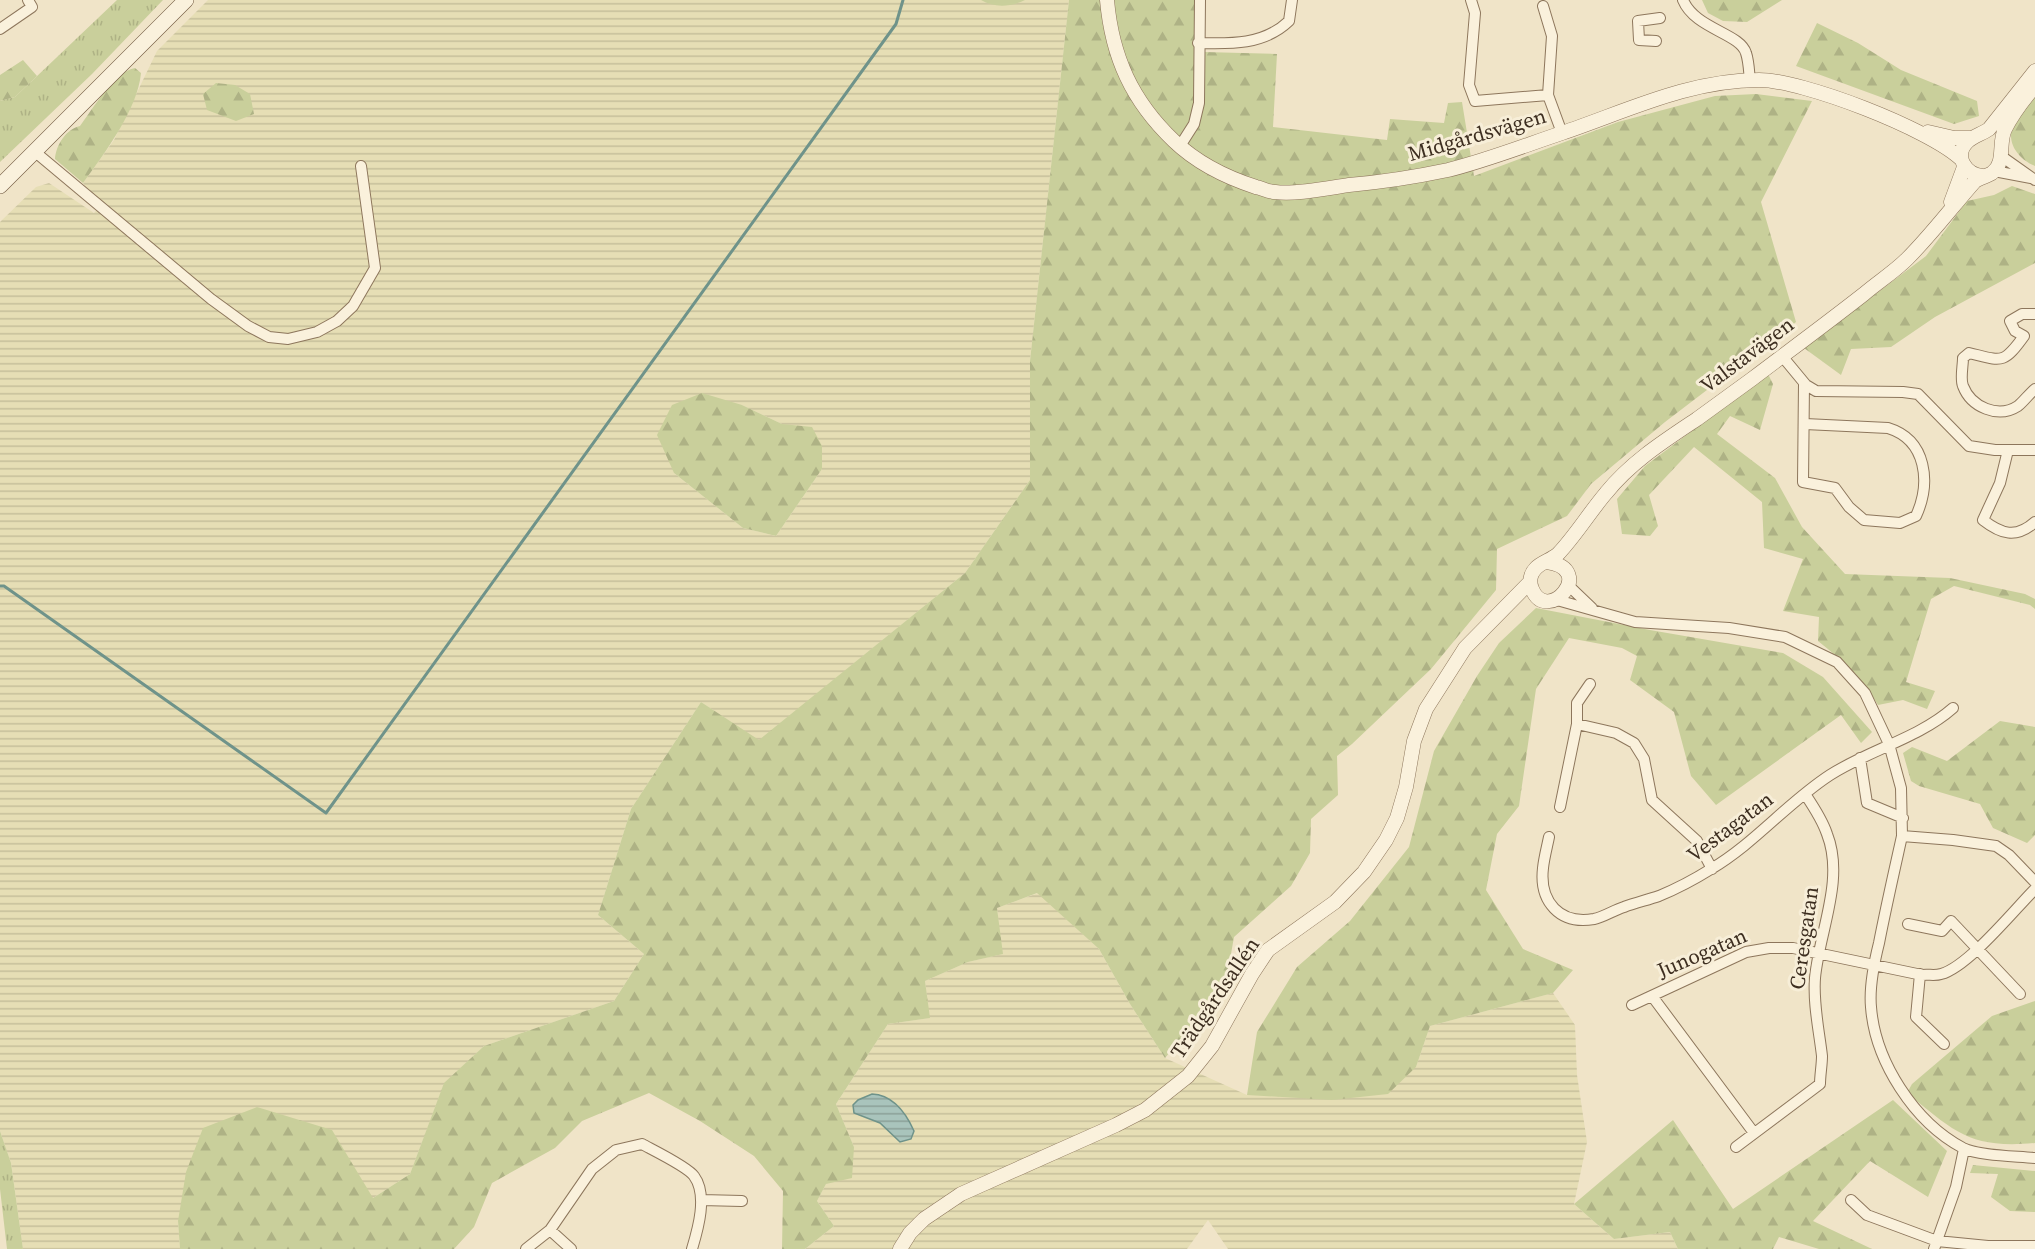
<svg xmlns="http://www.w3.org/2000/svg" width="2035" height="1249" font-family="'Source Serif 4',serif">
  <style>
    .farmland { fill: url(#farmland-rules); fill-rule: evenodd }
    .grass { fill: url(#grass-tufts) }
    .forest { fill: url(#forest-firs) }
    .water { fill: url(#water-rules); stroke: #6f938a; stroke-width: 1.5 }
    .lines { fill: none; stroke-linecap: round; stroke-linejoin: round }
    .stream { stroke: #6f938a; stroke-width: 3 }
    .minor-casing { stroke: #8d765c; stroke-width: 12 }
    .tertiary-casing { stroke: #8d765c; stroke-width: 15 }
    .secondary-casing { stroke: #6f573f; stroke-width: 16 }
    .minor { stroke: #faf1dc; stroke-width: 10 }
    .tertiary { stroke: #faf1dc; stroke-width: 14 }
    .secondary { stroke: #faf1dc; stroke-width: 15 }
    .labels { text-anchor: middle; stroke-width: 6; stroke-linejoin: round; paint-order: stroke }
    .street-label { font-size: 21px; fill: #3d2e20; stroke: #f7eed8 }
  </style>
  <defs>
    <pattern id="farmland-rules" width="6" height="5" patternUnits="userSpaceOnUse" patternTransform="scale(1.5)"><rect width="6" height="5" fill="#e6deb5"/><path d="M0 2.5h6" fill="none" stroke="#c6bf9b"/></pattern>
    <pattern id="grass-tufts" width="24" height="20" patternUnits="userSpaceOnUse" patternTransform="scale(1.5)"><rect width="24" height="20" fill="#c9cf9b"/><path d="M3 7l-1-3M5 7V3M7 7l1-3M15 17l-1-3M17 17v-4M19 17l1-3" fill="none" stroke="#aeb285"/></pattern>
    <pattern id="forest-firs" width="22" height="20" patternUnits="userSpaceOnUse" patternTransform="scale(1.5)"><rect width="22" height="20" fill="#c9cf9b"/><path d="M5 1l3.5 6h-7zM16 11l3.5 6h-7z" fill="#aeb285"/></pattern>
    <pattern id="water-rules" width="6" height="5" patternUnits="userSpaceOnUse" patternTransform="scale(1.5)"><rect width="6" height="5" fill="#a9c4bc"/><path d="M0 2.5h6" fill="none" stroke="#8ba098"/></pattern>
  </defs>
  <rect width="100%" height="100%" fill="#f0e4c8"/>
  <!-- farmland -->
  <path class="farmland" d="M208,0H1069L1030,361V480L965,573L759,741L701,702L631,809L598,915L644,954L614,1001L484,1046L444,1084L410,1174L373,1198L178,1221L180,1249H23L11,1163L0,1131V222L36,187L49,183L94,213L101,205L83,183L114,140L157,51ZM742,405L782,424L822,469L776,536L743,528L674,473Z
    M1038,893L1099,949L1130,1004L1165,1058L1247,1095L1416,1067L1430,1026L1553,993L1575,1025L1577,1075L1587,1142L1574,1204L1614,1239L1670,1232L1678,1249H1228L1208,1220L1187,1249H805L834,1226L817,1201L826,1184L854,1147L836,1104L888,1024L929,1018L925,981L968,962L1002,954L997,908Z"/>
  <!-- grass -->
  <path class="grass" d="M117,0H163L92,74L0,162V101L15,97Z
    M981,0H1025C1011,7 994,8 981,0Z
    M0,1131L11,1163L23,1249H7L0,1189Z"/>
  <!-- forest -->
  <path class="forest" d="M1069,0H1202L1204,52L1277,54L1273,127L1387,140L1390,119L1444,123L1448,103L1462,102L1474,176L1618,122L1715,96L1756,94L1812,101L1761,202L1796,322L1665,422L1591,484L1567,516L1497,549L1496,590L1431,669L1352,744L1337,756L1338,795L1311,819L1310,853L1291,886L1234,937L1228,971L1181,1039L1165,1058L1130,1004L1099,949L1037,893L997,908L1003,954L968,962L925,981L930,1018L888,1024L836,1104L854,1147L852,1178L826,1184L817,1201L834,1226L805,1249H782L783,1191L754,1156L700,1121L649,1093L582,1121L555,1148L492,1183L474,1227L454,1249H180L178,1221L186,1172L203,1128L257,1107L332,1130L373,1198L410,1174L444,1083L484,1046L614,1001L644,954L598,915L631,809L701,702L759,740L965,573L1030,480V361Z
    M1702,0H1782L1747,22L1723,21L1708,13Z
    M1817,23L1858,43L1901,70L1977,101L1979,116L1954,124L1796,66Z
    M23,60L37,76L15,97L0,101V75Z
    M135,68L141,73C138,109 104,154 83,183L55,159C56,145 66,129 80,126C92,110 115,71 135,68Z
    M216,83L235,85L250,94L254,114L236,121L207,110L203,94Z
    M2035,97V166C2021,160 2007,146 2012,128C2014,120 2029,104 2035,97Z
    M2012,186L2035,194V263L1935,317L1891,347L1851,349L1841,375L1804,348L1926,256L1967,201L1994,195Z
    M1768,374L1773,384L1760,430L1730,416L1717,434L1775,478L1802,527L1845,574L1950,578L2025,594L2035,599V609L2030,605L1954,586L1931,599L1906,682L1935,691L1927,709L1903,700L1878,705C1860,675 1845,663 1818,641L1819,617L1783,611L1803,559L1764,548L1762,502L1694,447L1649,495L1658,526L1650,536L1622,534L1617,499L1645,466Z
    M702,393L742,405L782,424L812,427L822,446V469L776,536L743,528L674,473L657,435L672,405Z
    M1536,608L1650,630L1783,653L1823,677L1872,732L1861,743L1841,715L1716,805L1691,776L1674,712L1630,680L1637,656L1622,648L1569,638L1536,689L1519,806L1497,834L1486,890L1523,949L1573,970L1553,993L1430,1026L1416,1067L1388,1094L1332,1100L1247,1095L1257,1032L1297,967L1350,921L1409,847L1434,751L1477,676L1499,643Z
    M2000,721L2035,727V835L2027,843L1993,828L1980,804L1919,786L1911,781L1903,753L1912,747L1947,761Z
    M2035,1001V1143C1970,1149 1955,1132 1907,1093L1912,1084L1992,1016Z
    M1893,1100L1947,1151L1928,1197L1870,1161L1813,1221L1872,1249H1819L1779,1237L1773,1249H1678L1670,1232L1614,1239L1574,1204L1673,1120L1733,1209Z
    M1973,1165L2035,1171V1212L2010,1211L1991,1197L1998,1174L1970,1173Z"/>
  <!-- water -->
  <path class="water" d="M872,1094C893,1095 906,1113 914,1131L911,1139L900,1142L880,1123L854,1113L853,1105L858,1100Z"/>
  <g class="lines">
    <!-- stream -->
    <path class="stream" d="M0,586H4L326,813L896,24L903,0"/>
    <!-- minor casing -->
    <g class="minor-casing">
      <path id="minor" d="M1471,0L1475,13L1469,85L1475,101L1548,95L1562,133
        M1683,0C1695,29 1740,33 1746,53C1749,62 1749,72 1750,81
        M1543,6L1552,36L1548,95
        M0,29L32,7L28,0
        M1656,41L1639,40L1638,21L1660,18
        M1198,43C1231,44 1264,45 1289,21L1292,0
        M1180,146L1194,124L1199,103L1200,0
        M34,151L211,299L248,326L269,337L288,339L317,332L337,321L353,306L375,268L361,166
        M2001,156L2035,180
        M1994,171L2031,178
        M2035,314H2022L2010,321L2015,331L2024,336C2003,365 2002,361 1969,353L1963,358C1963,366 1960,379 1963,386C1971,407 1998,419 2018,406C2024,401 2029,394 2035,389
        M1782,356L1806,385L1816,391L1903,392L1918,394L1969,446L1995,450H2035
        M1804,383L1803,482L1835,488L1849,507L1864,520L1900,523L1916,516C1931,483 1927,440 1888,428L1805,424
        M2008,450L2000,483L1983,520C2001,534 2016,539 2035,522
        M1569,586L1592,608
        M1557,600L1635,622L1729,628L1785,637L1837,662L1865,693L1889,744L1901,788L1902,836C1894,872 1886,907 1879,943C1874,963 1869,986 1871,1007C1875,1061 1914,1122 1963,1148C1979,1156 2016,1156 2035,1158
        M1590,684L1577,703V724L1616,733L1634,743L1644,759L1652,800L1697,841L1712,869
        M1860,758L1867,803L1903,818
        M1560,807L1577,724
        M1902,836L1953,840L1996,846L2009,855L2035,882
        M1549,837C1547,847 1544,858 1543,868C1539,902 1560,925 1594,919C1604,917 1614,910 1624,907C1635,903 1647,900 1659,896C1676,889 1695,879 1711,869C1755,843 1787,803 1830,775C1869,750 1919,738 1953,708
        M1908,924L1942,931L1951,921L2020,994
        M1920,974L1916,1017L1944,1044
        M1652,996L1754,1133
        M1632,1005L1746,952L1769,948H1793L1922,975C1928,974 1935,976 1941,974C1968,967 2014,910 2035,889
        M1736,1147L1820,1084C1820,1075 1822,1065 1822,1056C1819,1030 1813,1004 1815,978C1819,932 1845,880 1827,834C1822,819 1813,806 1805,794
        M701,1200L742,1201
        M1851,1200L1867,1215L1937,1241L1988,1246H2035
        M550,1230L571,1249
        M526,1249L550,1230L592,1169L616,1150L642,1144C653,1150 688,1167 694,1176C708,1195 698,1229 692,1249
        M1934,1249L1956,1187L1964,1149"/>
    </g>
    <!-- tertiary casing -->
    <g class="tertiary-casing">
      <path id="tertiary" d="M1107,0C1112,57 1132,101 1174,141C1197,163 1225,177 1256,187C1262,188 1268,192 1275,192C1295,195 1328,188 1349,185C1382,182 1415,177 1448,170C1485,161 1526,145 1562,133C1627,111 1689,80 1759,80C1803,80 1929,129 1961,159
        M1928,132L1954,138H1972
        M1983,176C1966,175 1953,156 1967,142C1973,136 1982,134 1989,129L2035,71
        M1951,202L1964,167
        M1547,562C1598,569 1547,626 1532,589C1529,582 1530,574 1536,568C1542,562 1551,560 1558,554C1576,535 1589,513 1606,493C1631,462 1664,441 1697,419C1715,406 1734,392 1752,379C1789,351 1827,323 1864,294C1878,282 1894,272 1907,259C1931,235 1952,207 1975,181C1980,178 1987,176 1992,173C2006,163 1998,143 2005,129C2013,113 2024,99 2035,86
        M900,1249L910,1233L924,1219L961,1194L1116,1125L1145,1110L1188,1076L1212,1046L1252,974L1268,950L1335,902L1364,872L1386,840L1397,818L1406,787L1414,741L1426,709L1465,648L1530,582"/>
    </g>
    <!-- secondary casing -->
    <g class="secondary-casing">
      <path id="secondary" d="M0,186L186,0"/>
    </g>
    <!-- minor -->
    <use href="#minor" class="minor"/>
    <!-- tertiary -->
    <use href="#tertiary" class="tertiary"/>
    <!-- secondary -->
    <use href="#secondary" class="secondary"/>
  </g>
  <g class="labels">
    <!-- street labels -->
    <g class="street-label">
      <text transform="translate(1477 135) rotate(-16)" y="7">Midgårdsvägen</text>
      <text transform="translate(1747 355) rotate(-37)" y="7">Valstavägen</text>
      <text transform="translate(1730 827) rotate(-37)" y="7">Vestagatan</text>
      <text transform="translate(1804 938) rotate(-82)" y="7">Ceresgatan</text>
      <text transform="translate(1702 953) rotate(-23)" y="7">Junogatan</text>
      <text transform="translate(1215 998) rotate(-56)" y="7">Trädgårdsallén</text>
    </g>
  </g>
</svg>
